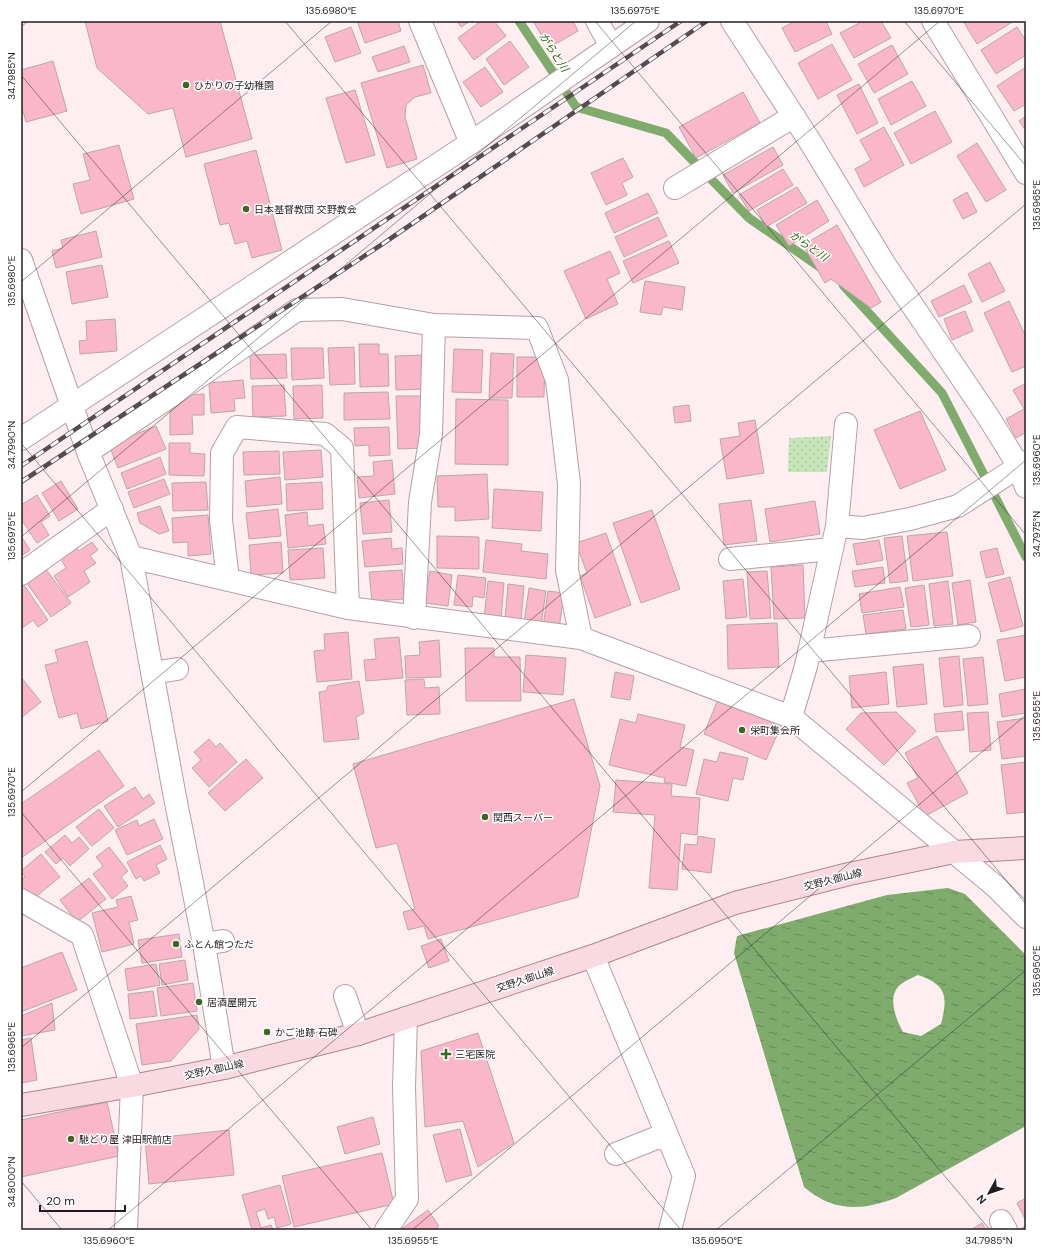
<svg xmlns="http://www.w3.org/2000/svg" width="1047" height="1251" font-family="'DM Sans','Noto Sans JP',sans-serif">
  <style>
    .grass { fill: url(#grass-dots) }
    .water { fill: url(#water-ripples); fill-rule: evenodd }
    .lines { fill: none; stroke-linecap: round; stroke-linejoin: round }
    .stream { stroke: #7fab6c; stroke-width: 9 }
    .building { fill: #fab7c9; stroke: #bba7ac }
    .minor-casing { stroke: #b3a0a4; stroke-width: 24 }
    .major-casing { stroke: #ac8790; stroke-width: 24 }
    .minor { stroke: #fff; stroke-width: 22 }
    .major { stroke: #f9dae2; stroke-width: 22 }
    .rail-casing { stroke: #554c4e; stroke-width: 4.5 }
    .rail { stroke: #fff; stroke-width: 3; stroke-dasharray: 9; stroke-linecap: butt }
    .ticks { fill: none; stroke: #231c1e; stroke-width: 1; stroke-opacity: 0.45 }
    .poi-dot { fill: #3b6624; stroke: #fff; stroke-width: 1.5 }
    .labels { text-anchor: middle; stroke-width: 3; stroke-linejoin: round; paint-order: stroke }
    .poi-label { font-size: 10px; fill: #231c1e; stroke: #fff; text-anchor: start }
    .street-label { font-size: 10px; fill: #231c1e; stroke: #fff }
    .water-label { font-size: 11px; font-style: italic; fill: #306509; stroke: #fff }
    .neatline { fill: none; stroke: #231c1e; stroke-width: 1.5 }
    .ticks-label { font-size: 10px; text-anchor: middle; fill: #231c1e }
  </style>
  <defs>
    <pattern id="grass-dots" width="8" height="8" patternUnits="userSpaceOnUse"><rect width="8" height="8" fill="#c6e5b8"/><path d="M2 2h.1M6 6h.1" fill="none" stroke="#aac49e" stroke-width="1.8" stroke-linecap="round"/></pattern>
    <pattern id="water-ripples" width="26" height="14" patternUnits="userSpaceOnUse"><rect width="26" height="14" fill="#7fab6c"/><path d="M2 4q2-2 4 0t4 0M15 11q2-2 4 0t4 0" fill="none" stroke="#688a58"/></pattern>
  </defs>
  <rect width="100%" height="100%" fill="#feedf1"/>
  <!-- grass -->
  <path class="grass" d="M831,436L827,472H788L789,438Z"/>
  <!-- water -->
  <path class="water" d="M948,888L965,894L1026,955V1126L896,1198C861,1211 833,1212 804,1187L734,953L737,936L887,895ZM918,975C947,985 948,996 941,1024L921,1036L903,1032C896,1019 886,996 901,984C905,981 912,978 918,975Z"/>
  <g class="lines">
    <!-- stream -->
    <path class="stream" d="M519,21L576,107L666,133L749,218L824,270
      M843,285L942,393L1026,557"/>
  </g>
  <!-- building -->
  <path class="building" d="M85,21H220L252,139L186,157L173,108L148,114L97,68Z
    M357,21H398L401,31L365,43Z
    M457,21H470L461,27Z
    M481,21H494L506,36L474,60L458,38Z
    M533,21H573L578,31L549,48Z
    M796,21H826L832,34L795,52L782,28Z
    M863,21H881L891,38L854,58L840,33Z
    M963,21H1014L977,44Z
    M351,27L361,53L335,62L325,37Z
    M1017,27L1026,41V55L996,74L981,50Z
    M510,41L529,67L504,85L486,59Z
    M832,44L852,80L818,99L798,63Z
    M892,45L908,74L874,93L858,64Z
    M404,46L410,62L378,72L372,57Z
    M53,61L67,111L26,122L21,104V70Z
    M423,65L431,93L415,97L406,105L405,117L417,159L387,168L361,83Z
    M485,67L503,92L481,107L463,82Z
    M1026,67V104L1014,111L997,86Z
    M912,81L926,106L891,125L878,99Z
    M859,84L878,123L857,134L837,95Z
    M355,90L375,155L346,163L326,98Z
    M743,92L760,123L696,158L679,127Z
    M935,111L952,142L911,164L894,133Z
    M1026,116V131L1019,121Z
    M884,127L904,165L864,187L855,169L871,160L860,140Z
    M977,143L1006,190L986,202L957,156Z
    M119,145L134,199L81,214L73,184L90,180L83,154Z
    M773,147L783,165L733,193L723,175Z
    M256,150L282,250L252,258L247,241L235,244L229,223L220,225L204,164Z
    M623,158L633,177L622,183L627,195L606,205L591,173Z
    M783,169L793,185L749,211L739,195Z
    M797,187L807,203L766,227L757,210Z
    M967,192L977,212L963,219L953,200Z
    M648,193L658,213L614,233L605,213Z
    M817,200L829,221L789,246L776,225Z
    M658,217L667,236L624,257L615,237Z
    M837,225L881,302L871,308L831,279L825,283L803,245Z
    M96,231L102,257L56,268L52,251L63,248L61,240Z
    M669,241L679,263L633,283L623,261Z
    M610,251L620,273L607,279L618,304L586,319L564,271Z
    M990,262L1005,291L982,302L968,274Z
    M102,265L108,297L72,304L66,272Z
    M645,281L685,287L682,310L663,307L661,315L640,312Z
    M964,285L972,302L939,317L931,301Z
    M1009,301L1026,337V366L1012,372L984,313Z
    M965,311L973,331L952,340L944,319Z
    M115,319L117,351L80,354L79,341L87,340L86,321Z
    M359,344H379V354H388L389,386L360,387Z
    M354,347L355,384L330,385L328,348Z
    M291,348H323L324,378L292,380Z
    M454,349L483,350L481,393L452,392Z
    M491,353L514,354L512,398H489Z
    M286,354L287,378L251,379L250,355Z
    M424,355L425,389L396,390L395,356Z
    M517,357H545L544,397H517Z
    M243,380L245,398L234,399L235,411L211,413L209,383Z
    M1026,383V432L1016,438L1006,419L1024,409L1013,390Z
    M284,385L286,416L253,417L252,386Z
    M322,385L323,418L294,419L293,386Z
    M388,392L390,419L344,420V393Z
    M204,394V415H192L193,434L170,435V411L183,395Z
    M396,396H421L423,448L398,449Z
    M456,399L508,400V465L455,464Z
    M689,405L691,421L675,423L673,407Z
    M920,411L946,470L900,489L874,430Z
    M755,420L764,473L727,479L720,439L740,436L738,423Z
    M156,426L166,449L118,468L109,445Z
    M389,427L390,455L369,456V445L355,446L354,428Z
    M169,443H190V453L205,454L204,476L169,475Z
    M321,450L323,477L285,480L283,452Z
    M279,451L280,474L244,475L243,452Z
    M160,457L166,474L127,489L121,473Z
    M392,460L395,494L359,498L357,477L374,476L373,462Z
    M487,474L489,519L455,521V507H438L437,476Z
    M280,477L282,504L247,507L245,481Z
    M164,479L170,494L134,508L128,492Z
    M61,481L78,509L59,521L42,493Z
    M206,482L208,510L173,511L172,483Z
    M322,482L323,509L287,511L286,484Z
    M494,489L543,492L541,531L492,528Z
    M37,495L50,516L41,522L49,535L37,543L21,519V505Z
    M389,500L392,532L363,534L360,503Z
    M751,500L757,541L724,545L719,504Z
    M815,501L820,534L770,542L765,509Z
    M160,506L169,531L159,534L140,523L137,513Z
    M278,509L281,536L249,539L246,513Z
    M652,510L680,589L641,603L613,523Z
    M307,512L308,526L323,524L326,544L288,548L285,515Z
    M208,515L211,554L188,556V542L173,543L172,518Z
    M947,532L953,576L913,581L907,536Z
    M606,533L631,605L595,618L580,576L587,573L576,543Z
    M21,536L30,550L21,556Z
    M437,536L479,537V569L437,568Z
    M902,536L908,581L890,583L884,538Z
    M391,538L392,549L402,548L403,564L365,567L362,541Z
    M486,540L522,544L521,551L548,554L546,579L483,572Z
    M879,540L883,560L857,565L853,544Z
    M92,542L98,550L90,556L96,563L84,571L90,582L68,597L54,576L66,568L61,559L77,548L79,551Z
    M281,542L283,573L251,575L249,545Z
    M323,548L325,578L290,580L288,550Z
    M997,548L1004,574L986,578L980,552Z
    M803,565L805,618L774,619L771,567Z
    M883,567L885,583L855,587L852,571Z
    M45,568L71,603L51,617L26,582Z
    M402,570L404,599L372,601L369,572Z
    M430,571L452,575L448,606L425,603Z
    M767,571L771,618L750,619L747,572Z
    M458,575L486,578L484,598L473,596L472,607L454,605Z
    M1010,577L1023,626L1001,632L988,583Z
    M743,579L747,617L726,619L723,581Z
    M970,580L976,622L958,625L952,583Z
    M488,581L504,583L501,620L484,618Z
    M948,581L953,624L934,626L929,584Z
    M508,584L524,586L521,621L505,619Z
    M24,585L48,620L38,627L33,620L21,629V587Z
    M924,585L929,625L911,627L905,588Z
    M900,587L904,607L862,613L859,594Z
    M529,588L546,591L541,625L524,623Z
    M548,591L564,593L559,629L543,627Z
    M903,610L906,629L866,634L863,615Z
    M777,623L779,667L728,669L727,625Z
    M348,632L352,679L317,682L314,651L325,650L324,634Z
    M1026,635V677L1005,681L997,640Z
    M399,637L403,678L366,681L364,660L376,659L374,639Z
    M439,640L441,677L406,678L405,656L420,655L419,642Z
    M87,641L108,721L81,729L77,713L59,718L45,665L58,662L55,650Z
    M465,648H494V657H520L521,701H466Z
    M526,655L566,658L563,695L523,692Z
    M959,656L963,705L944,707L939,658Z
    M983,657L988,704L968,706L963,659Z
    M923,664L927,704L897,707L893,667Z
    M615,672L634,676L630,700L611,697Z
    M886,672L889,704L852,708L849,676Z
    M21,677L41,702L21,718Z
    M424,679L425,688L439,687L440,714L407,715L405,680Z
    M359,681L364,713L356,717L359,739L324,742L319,692L326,691L328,686Z
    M1026,689V713L1002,717L999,694Z
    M574,699L600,786L578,897L428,939L424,926L408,930L403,912L415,909L397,843L376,848L353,764Z
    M718,699L781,726L766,760L704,734Z
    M962,711L964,730L936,732L934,714Z
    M896,712L916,731L884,765L846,729L861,713Z
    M988,712L991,750L970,752L967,713Z
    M638,714L685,725L680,747L694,750L686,786L664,782L665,778L609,765L620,719L636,723Z
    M1026,718V756L1002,759L997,722Z
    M937,736L968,793L925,816L907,783L918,778L905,753Z
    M209,739L216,747L220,743L237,762L209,787L192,768L201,760L194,752Z
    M99,750L124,786L21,858V804Z
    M720,752L748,758L743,780L733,778L728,801L696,794L704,759L717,762Z
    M246,759L263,778L225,811L208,793Z
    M1026,762V812L1007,814L1001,765Z
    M616,780L672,784L671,796L700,798L697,835L681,833L677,890L649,888L655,815L613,812Z
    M135,787L143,799L149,794L155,803L118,827L104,806Z
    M99,809L114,828L92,846L76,827Z
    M154,819L163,839L127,855L115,830L137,820L139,826Z
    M65,835L72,843L79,837L89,849L70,866L63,858L56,864L45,852Z
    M698,836L715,839L711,873L682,869L685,844L697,845Z
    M160,845L167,859L156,865L160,873L144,881L141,876L136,879L127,862Z
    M109,847L128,871L121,877L128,886L112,899L93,874L103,866L96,857Z
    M41,854L60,877L33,899L21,884V880L25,877L21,871Z
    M89,878L106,899L77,922L60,900Z
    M131,896L138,920L129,922L134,944L102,952L92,913L118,907L116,900Z
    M179,934L182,957L142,963L138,940Z
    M441,939L449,961L429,968L421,946Z
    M62,952L77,990L21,1012V968Z
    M185,960L188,980L162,985L159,964Z
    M156,964L160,985L128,991L125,969Z
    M193,983L197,1011L161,1016L157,988Z
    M153,991L157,1016L130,1019L128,994Z
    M52,1003L55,1030L21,1036V1016Z
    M197,1015L199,1029L171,1061L142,1065L136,1024Z
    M478,1033L514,1143L478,1167L463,1121L425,1127L421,1051Z
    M31,1038L37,1080L21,1083V1040Z
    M107,1102L119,1156L21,1177V1120Z
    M373,1117L380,1144L345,1154L337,1127Z
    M460,1129L472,1175L446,1182L433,1135Z
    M229,1130L234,1175L149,1184L145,1139Z
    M382,1153L394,1204L294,1227L282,1176Z
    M280,1185L291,1224L277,1228L274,1217L268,1219L265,1209L256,1212L261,1228L271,1225L273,1230H252L242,1195Z
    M1026,1198V1221L1017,1203Z
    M428,1210L439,1226L434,1230H400Z
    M982,1223L986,1230H971Z"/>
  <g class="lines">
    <!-- minor casing -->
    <g class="minor-casing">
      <path id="minor" d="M420,21L471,143
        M597,21L611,46
        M732,21L811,143L885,265L987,415L1018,465L1026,487
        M933,21L1026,173
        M675,188L794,116
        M21,260L88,452L131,557L174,792L204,944L224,1068
        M434,325L537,328L557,380L569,484L567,570L581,638
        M21,439L463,148L648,21
        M88,452L297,310L342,309L434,325L431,435L420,502L414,618
        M837,526L863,528L910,519L958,506L1026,462
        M131,557L348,608L581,638L791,717L995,886L1026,917
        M730,559L831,549
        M21,574L112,509
        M228,580L221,520L222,453L237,427L325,434L342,448L348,608
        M809,651L969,636
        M152,673L177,669
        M791,717L806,666L837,526L846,424
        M21,900L82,935L132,1086L126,1230
        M204,944L223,941
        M593,956L684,1176L670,1230
        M345,996L358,1034
        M616,1154L666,1134
        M1001,1221L1006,1230
        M386,1230L407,1199L404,1087L406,1018"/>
    </g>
    <!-- major casing -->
    <g class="major-casing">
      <path id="major" d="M21,1105L132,1086L224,1068L358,1034L593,956L735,903L849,874L954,852L1026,848"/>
    </g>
    <!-- minor -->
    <use href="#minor" class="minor"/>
    <!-- major -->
    <use href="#major" class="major"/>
    <!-- rail casing -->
    <g class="rail-casing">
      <path id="rail" d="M21,466L681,21
        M21,482L384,243L707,21"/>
    </g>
    <!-- rail -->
    <use href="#rail" class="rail"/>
  </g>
  <!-- ticks -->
  <path class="ticks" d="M285,21L1026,904M595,21L1026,535M904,21L1026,166M21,27L28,21M21,75L990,1230M21,282L332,21M21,443L681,1230M21,537L636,21M21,792L940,21M21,812L372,1230M21,1048L1026,204M21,1181L62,1230M108,1230L1026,460M412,1230L1026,715M716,1230L1026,970M1020,1230L1026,1225"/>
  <!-- markers -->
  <g class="poi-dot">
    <circle cx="186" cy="85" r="4"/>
    <circle cx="246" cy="209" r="4"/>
    <circle cx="742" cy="730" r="4"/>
    <circle cx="485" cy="817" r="4"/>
    <circle cx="176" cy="944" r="4"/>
    <circle cx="199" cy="1002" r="4"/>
    <circle cx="267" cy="1032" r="4"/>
    <path d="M444 1048h4v4h4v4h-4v4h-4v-4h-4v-4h4z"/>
    <circle cx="71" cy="1139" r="4"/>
  </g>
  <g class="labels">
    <!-- poi labels -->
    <g class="poi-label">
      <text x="194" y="89">ひかりの子幼稚園</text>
      <text x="254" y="213">日本基督教団 交野教会</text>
      <text x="750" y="734">栄町集会所</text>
      <text x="493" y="821">関西スーパー</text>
      <text x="184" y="948">ふとん館つただ</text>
      <text x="207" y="1006">居酒屋開元</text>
      <text x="275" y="1036">かご池跡 石碑</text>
      <text x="455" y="1058">三宅医院</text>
      <text x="79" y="1143">馳どり屋 津田駅前店</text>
    </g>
    <!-- street labels -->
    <g class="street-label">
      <text transform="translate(833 879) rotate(-14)" y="4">交野久御山線</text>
      <text transform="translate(525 979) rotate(-18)" y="4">交野久御山線</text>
      <text transform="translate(214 1069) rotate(-12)" y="4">交野久御山線</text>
    </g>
    <!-- water labels -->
    <g class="water-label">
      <text transform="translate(554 52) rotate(57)" y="4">がらと川</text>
      <text transform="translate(809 246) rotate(35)" y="4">がらと川</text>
    </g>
  </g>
  <!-- border -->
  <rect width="1047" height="1251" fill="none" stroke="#ffffff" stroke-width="44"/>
  <!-- north arrow -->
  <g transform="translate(989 1193) rotate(230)" stroke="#ffffff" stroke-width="3" paint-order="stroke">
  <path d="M0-3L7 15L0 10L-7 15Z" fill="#231c1e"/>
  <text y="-6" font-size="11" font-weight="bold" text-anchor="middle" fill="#231c1e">N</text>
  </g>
  <!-- scale -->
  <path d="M40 1205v6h85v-6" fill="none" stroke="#231c1e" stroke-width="2"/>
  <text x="46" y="1205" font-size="12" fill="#231c1e" stroke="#ffffff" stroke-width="3" paint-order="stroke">20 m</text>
  <rect x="22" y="22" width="1003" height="1207" class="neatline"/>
  <g class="ticks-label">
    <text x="331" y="14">135.6980°E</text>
    <text x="635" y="14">135.6975°E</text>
    <text x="939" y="14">135.6970°E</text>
    <text transform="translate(11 76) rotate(-90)" y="4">34.7985°N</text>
    <text transform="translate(1036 205) rotate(-90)" y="4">135.6965°E</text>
    <text transform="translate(11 281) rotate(-90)" y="4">135.6980°E</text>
    <text transform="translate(11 445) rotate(-90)" y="4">34.7990°N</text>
    <text transform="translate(1036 460) rotate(-90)" y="4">135.6960°E</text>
    <text transform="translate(1036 534) rotate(-90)" y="4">34.7975°N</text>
    <text transform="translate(11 536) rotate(-90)" y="4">135.6975°E</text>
    <text transform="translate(1036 716) rotate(-90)" y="4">135.6955°E</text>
    <text transform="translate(11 792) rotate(-90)" y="4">135.6970°E</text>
    <text transform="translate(1036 971) rotate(-90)" y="4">135.6950°E</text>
    <text transform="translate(11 1047) rotate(-90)" y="4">135.6965°E</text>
    <text transform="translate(11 1182) rotate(-90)" y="4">34.8000°N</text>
    <text x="109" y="1244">135.6960°E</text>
    <text x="413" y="1244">135.6955°E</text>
    <text x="717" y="1244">135.6950°E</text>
    <text x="989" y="1244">34.7985°N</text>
  </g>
</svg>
